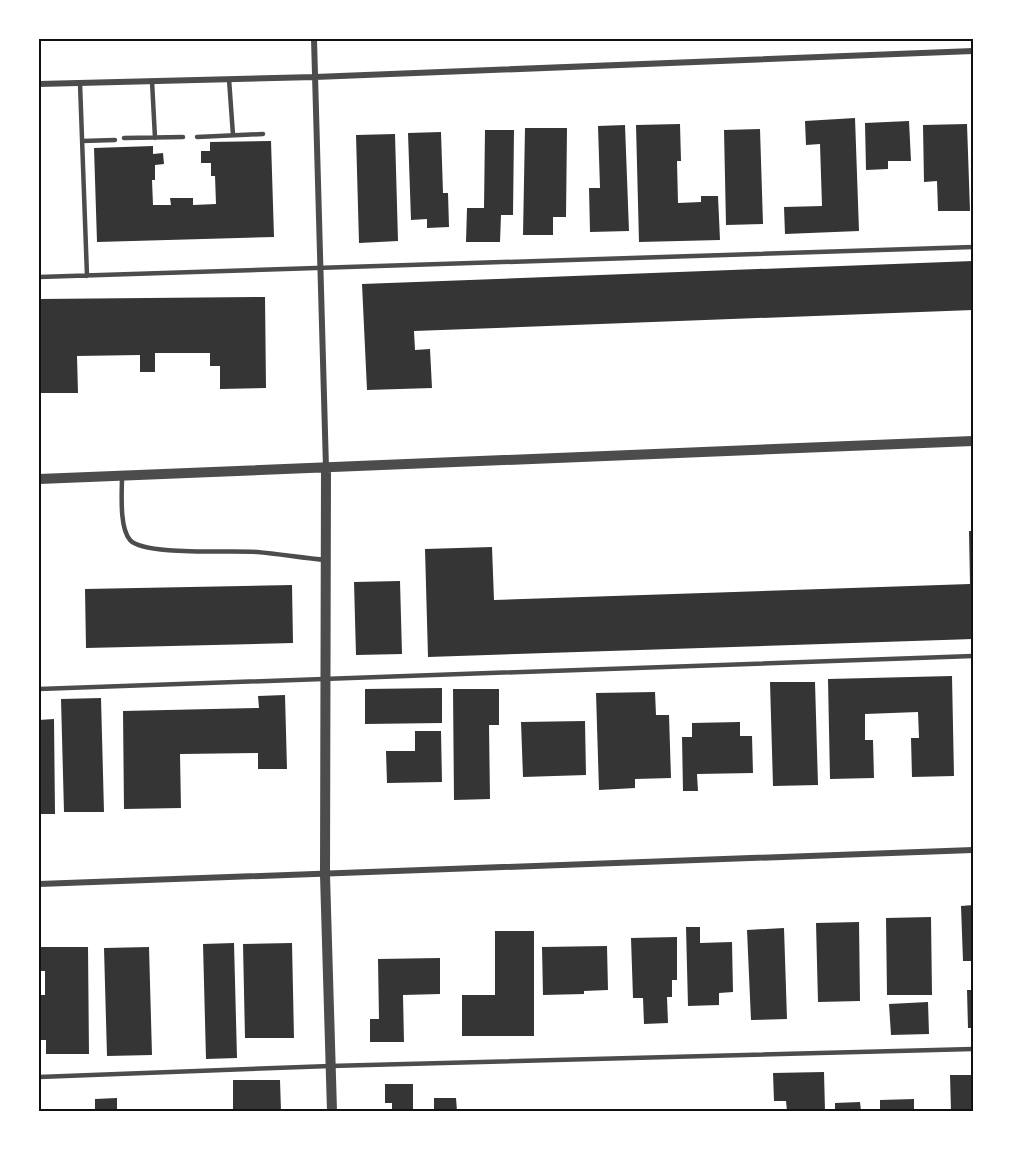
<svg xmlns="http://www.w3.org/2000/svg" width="1012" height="1150" font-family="Poppins,sans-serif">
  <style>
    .building { fill: #353535 }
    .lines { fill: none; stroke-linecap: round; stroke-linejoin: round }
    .service { stroke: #4c4c4c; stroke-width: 4.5 }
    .minor { stroke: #4c4c4c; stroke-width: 6 }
    .tertiary { stroke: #4c4c4c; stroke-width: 10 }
    .neatline { fill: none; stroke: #111; stroke-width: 2 }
  </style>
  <rect width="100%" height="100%" fill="#fff"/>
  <!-- building -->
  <path class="building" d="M855,118L859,231L785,234L784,207L822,206L820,144L806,145L805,121Z
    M909,121L911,161H888V169L866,170L865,123Z
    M680,124L681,161H677L678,203L701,202V196H718L720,240L639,242L636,125Z
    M967,124L970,211H938L937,181L924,182L923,125Z
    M625,125L629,231L590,232L589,188H600L598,126Z
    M525,128H567L566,217H553V235H523Z
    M760,129L763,224L726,225L724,130Z
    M485,130H514L513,215H501L500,242H466L467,208H484Z
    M441,132L443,193H448L449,227L427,228V219L411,220L408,133Z
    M395,134L398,241L359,243L356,135Z
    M271,141L274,237L97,242L94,148L153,146V154L163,153L164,164L155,165V180H152L153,205H171L170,198H193V205L216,204L215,176H211V163H201V151H210V142Z
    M973,261V310L414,331L415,350L430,349L432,388L367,390L362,284Z
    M265,297L266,388L220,389V366H210V353H155V372H140V355L77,356L78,393H39V299Z
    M969,531H973V639L428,657L425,549L492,547L494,600L970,584Z
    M400,581L402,654L356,655L354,582Z
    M292,585L293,643L86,648L85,589Z
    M952,676L954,776L912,777L911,738H919L918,712L865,714V740H873L874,778L830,779L828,679Z
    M770,682H815L818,785L773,786Z
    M442,688V723L365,724V689Z
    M453,689H499V725H489L490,799L454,800Z
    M655,692L656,715H669L671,778L635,779V788L599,790L596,693Z
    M285,695L287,769H258V753L180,754L181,808L124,809L123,711L259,708L258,696Z
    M101,698L104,812H64L61,699Z
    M54,719L55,814H39V720Z
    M585,721L586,775L523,777L521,722Z
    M740,722V736H752L753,773L697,774L698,791H683L682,737H692V723Z
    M415,731H441L442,782L387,783L386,751H415Z
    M973,905V961H963L961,906Z
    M931,917L932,995H887L886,918Z
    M859,922L860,1001L818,1002L816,923Z
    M686,927H700V943L732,942L733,992L719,993V1005L688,1006Z
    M784,928L787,1019L751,1020L747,930Z
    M495,931H534V1036H462V995H495Z
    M677,937V980H672V997H667L668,1023L644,1024L643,998H633L631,938Z
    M234,943L237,1058L206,1059L203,944Z
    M292,943L294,1038H245L243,944Z
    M607,946L608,990L584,991V994L543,995L542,947Z
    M39,947H88L89,1054H46V1040H39V995H45V971H39Z
    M149,947L152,1055L107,1056L104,948Z
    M440,958V994L403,995L404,1042H370V1019H379L378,959Z
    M967,990H973V1028H968Z
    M928,1002L929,1034L891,1035L889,1004Z
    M824,1072L825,1111H787L786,1101H774L773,1073Z
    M950,1075H973V1111H951Z
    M233,1080H280L281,1111H233Z
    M385,1084H413V1111H392V1103H385Z
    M117,1098V1111H95V1099Z
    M434,1098H456L457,1111H434Z
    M914,1099V1111H880V1100Z
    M860,1102L861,1111H835V1103Z"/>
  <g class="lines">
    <!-- service -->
    <path class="service" d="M229,79L233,135
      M152,81L155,138
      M80,83L87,276
      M197,137L263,134
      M124,138L183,137
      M82,141L115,140
      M39,277L973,247
      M122,476C122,492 119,527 130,540C144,556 231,550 257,552C280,554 303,558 326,560
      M39,689L973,656
      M39,1077L330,1066L973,1049"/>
    <!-- minor -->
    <path class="minor" d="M314,39L326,468
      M39,84L315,77L973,51
      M39,884L973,850"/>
    <!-- tertiary -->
    <path class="tertiary" d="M326,468L325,875L332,1111
      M39,479L973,441"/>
  </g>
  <!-- border -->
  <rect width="1012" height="1150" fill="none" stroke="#ffffff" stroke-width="81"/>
  <rect x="40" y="40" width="932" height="1070" class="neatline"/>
</svg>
